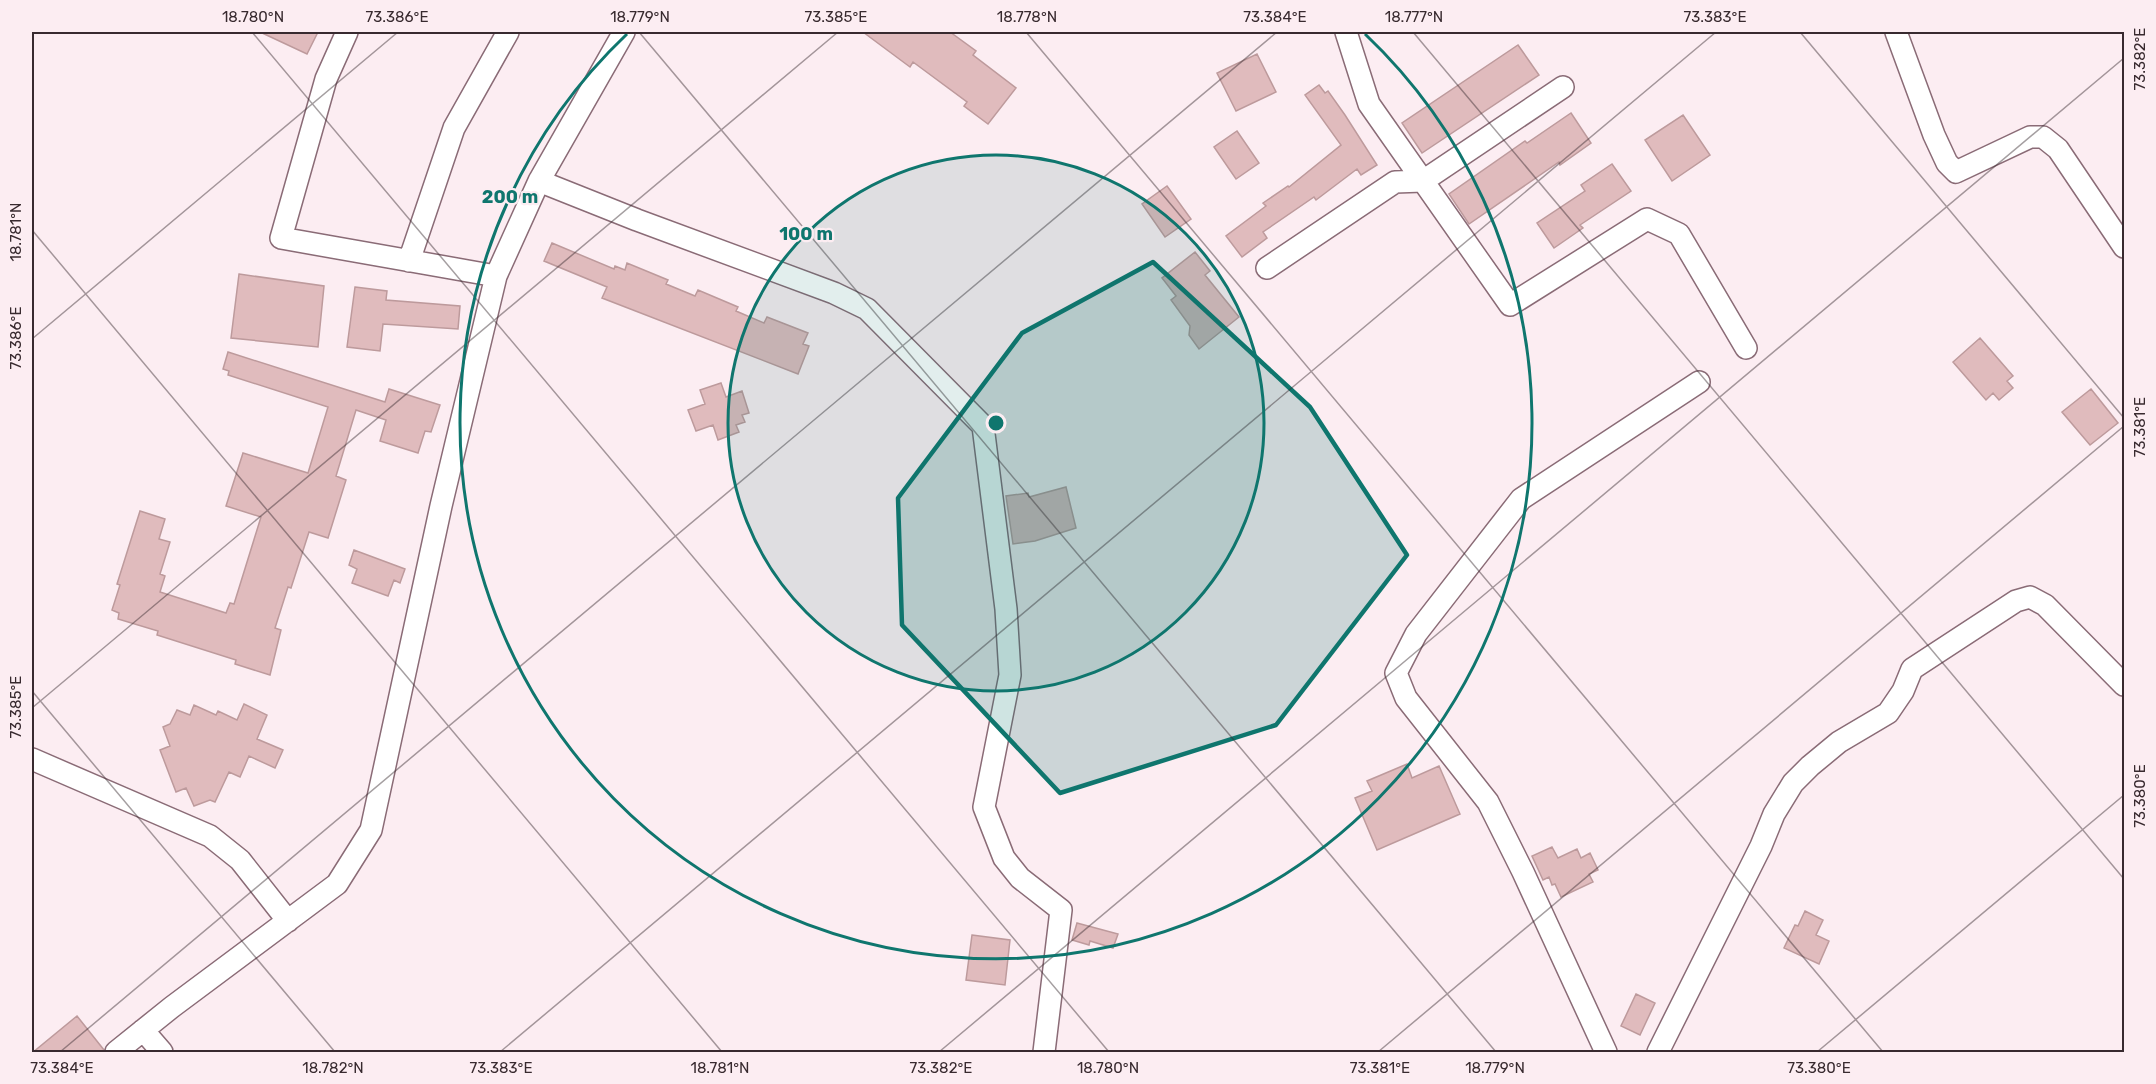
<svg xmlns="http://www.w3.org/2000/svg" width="2156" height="1084" font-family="Rubik,sans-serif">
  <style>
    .building { fill: #e0bbbd; stroke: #bd9a9c; stroke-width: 1.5 }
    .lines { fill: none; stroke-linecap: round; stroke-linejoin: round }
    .street-casing { stroke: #8a6b76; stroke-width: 24 }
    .street { stroke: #fff; stroke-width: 21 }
    .marked { fill: #0f766e; fill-opacity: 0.2; stroke: #0f766e; stroke-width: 4.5; stroke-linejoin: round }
    .ticks { fill: none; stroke: #382a2f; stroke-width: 1.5; stroke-opacity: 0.45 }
    .ring { fill: none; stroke: #0f766e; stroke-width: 3 }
    .centre { fill: #0f766e; stroke: #fcedf2; stroke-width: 3 }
    .ring-label { font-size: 18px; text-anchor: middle; font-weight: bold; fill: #0f766e; stroke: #fcedf2; stroke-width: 4.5; stroke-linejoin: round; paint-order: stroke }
    .neatline { fill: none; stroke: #382a2f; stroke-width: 2 }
    .ticks-label { font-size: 15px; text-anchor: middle; fill: #382a2f }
  </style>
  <rect width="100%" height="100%" fill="#fcedf2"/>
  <!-- building -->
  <path class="building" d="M260,32H318L307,54Z
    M863,32H950L976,51L973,55L1016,88L988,124L964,106L967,102L913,62L910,67Z
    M1518,45L1539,75L1422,153L1402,123Z
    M1257,54L1276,92L1236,111L1217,73Z
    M1319,85L1325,93L1328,91L1345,115L1377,165L1361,175L1357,169L1316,200L1314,197L1263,232L1267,238L1242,257L1226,236L1266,206L1263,203L1288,186L1289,187L1341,145L1305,95Z
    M1571,113L1591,143L1560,165L1559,162L1469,224L1449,194L1525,141L1527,143Z
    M1683,115L1710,155L1672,181L1645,140Z
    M1237,131L1259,163L1236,179L1214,147Z
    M1612,164L1631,191L1580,225L1583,228L1554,248L1537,223L1585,191L1581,185Z
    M1167,186L1191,219L1165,237L1142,204Z
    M552,243L614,269L615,266L625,270L627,263L668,280L666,284L695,296L698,290L738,307L736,311L764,323L767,317L808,333L803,344L809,346L798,374L602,298L607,287L544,261Z
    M1195,252L1210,271L1205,275L1239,317L1199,349L1189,335L1190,326L1171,300L1176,296L1162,278Z
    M239,274L324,286L318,347L231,338Z
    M355,287L387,291L386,300L460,306L458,329L383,324L380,351L347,347Z
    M1980,338L2013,376L2007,381L2013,388L1999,400L1993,393L1986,400L1953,362Z
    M228,352L385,402L389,389L440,405L431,432L425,431L418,453L380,441L386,420L356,410L336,476L346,480L328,538L309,532L291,588L288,587L275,628L281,630L270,675L235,664L236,660L157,635L158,631L118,619L119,613L112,610L120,585L117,584L140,511L165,519L159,539L170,542L160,574L165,576L160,592L226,613L230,603L234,604L261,517L226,506L243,453L308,473L328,407L228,375L229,371L223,369Z
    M721,383L726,397L742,391L749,413L742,415L745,422L736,425L739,432L718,440L713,425L696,431L688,410L705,404L700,390Z
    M2091,389L2118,423L2090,445L2062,412Z
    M1066,487L1076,528L1035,541L1013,544L1006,496L1028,493L1029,497Z
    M354,550L405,569L400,583L394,580L388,596L352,583L357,569L349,565Z
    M244,704L267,715L257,739L283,750L275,768L249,756L240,777L229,772L215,802L210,800L194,806L186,788L176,792L160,750L170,746L163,727L170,724L177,710L190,715L194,705L216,715L218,711L237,720Z
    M1407,764L1412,778L1439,766L1460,814L1377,850L1355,798L1372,791L1367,781Z
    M1552,847L1558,858L1577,849L1581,858L1590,853L1598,870L1589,874L1593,882L1561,897L1555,884L1552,885L1549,877L1543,880L1532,856Z
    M1805,911L1823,920L1816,935L1829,941L1819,964L1784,948L1795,925L1798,926Z
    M1077,923L1118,934L1113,948L1090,941L1089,945L1072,940Z
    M972,935L1010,940L1005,985L966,980Z
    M1636,994L1655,1003L1640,1035L1621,1026Z
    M77,1016L104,1050L103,1053H32Z"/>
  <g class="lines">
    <!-- street casing -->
    <g class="street-casing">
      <path id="street" d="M347,32L326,79L281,238L496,276
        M1346,32L1369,104L1510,305L1647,219L1679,234L1746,348
        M1896,32L1934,135L1947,163L1956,172L2030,137H2043L2058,149L2124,247
        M539,181L637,220L834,293L867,309L983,426L1006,609L1010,675L984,807L1004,858L1020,878L1061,910L1044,1052
        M409,261L454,128L508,32
        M1267,268L1395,182L1423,181L1563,87
        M32,759L210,836L240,860L288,921
        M143,1030L162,1052
        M116,1052L172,1007L337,884L371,830L441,506L496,276L539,181L624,32
        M1606,1052L1523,872L1488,802L1406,698L1396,673L1416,634L1521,499L1699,382
        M1658,1052L1761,846L1774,814L1793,783L1810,766L1839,742L1888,713L1903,691L1912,669L2016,601L2030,597L2045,605L2124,685"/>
    </g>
    <!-- street -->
    <use href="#street" class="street"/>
  </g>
  <!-- marked area -->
  <path class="marked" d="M1153,262L1310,407L1407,555L1276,725L1060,793L902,625L898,498L1022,333Z"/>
  <!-- ticks -->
  <path class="ticks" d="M252,32L1109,1052M639,32L1496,1052M1026,32L1883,1052M1413,32L2124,879M1800,32L2124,418M32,230L722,1052M32,339L398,32M32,691L335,1052M32,708L838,32M60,1052L1277,32M500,1052L1716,32M939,1052L2124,58M1378,1052L2124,426M1817,1052L2124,795"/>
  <!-- distance rings -->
  <circle cx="996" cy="423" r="268" fill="#0f766e" fill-opacity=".12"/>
  <g class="ring">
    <circle cx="996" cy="423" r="268"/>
    <path d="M1365 34A536 536 0 1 1 627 34"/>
  </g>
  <circle cx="996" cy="423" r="9" class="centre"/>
  <g class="ring-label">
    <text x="510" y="203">200 m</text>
    <text x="806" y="240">100 m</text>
  </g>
  <!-- border -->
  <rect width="2156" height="1084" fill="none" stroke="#fcedf2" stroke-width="66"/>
  <rect x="33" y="33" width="2090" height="1018" class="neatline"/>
  <g class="ticks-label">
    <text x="253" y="22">18.780°N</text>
    <text x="397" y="22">73.386°E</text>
    <text x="640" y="22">18.779°N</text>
    <text x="836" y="22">73.385°E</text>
    <text x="1027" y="22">18.778°N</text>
    <text x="1275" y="22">73.384°E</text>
    <text x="1414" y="22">18.777°N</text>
    <text x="1715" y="22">73.383°E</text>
    <text transform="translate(2140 59) rotate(-90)" y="5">73.382°E</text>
    <text transform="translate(16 232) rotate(-90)" y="5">18.781°N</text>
    <text transform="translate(16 338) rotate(-90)" y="5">73.386°E</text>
    <text transform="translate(2140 427) rotate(-90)" y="5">73.381°E</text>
    <text transform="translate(16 707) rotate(-90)" y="5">73.385°E</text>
    <text transform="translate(2140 796) rotate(-90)" y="5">73.380°E</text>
    <text x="62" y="1073">73.384°E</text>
    <text x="333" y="1073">18.782°N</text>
    <text x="501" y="1073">73.383°E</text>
    <text x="720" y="1073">18.781°N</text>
    <text x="941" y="1073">73.382°E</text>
    <text x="1108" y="1073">18.780°N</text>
    <text x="1380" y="1073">73.381°E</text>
    <text x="1495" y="1073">18.779°N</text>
    <text x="1819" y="1073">73.380°E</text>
  </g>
</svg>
